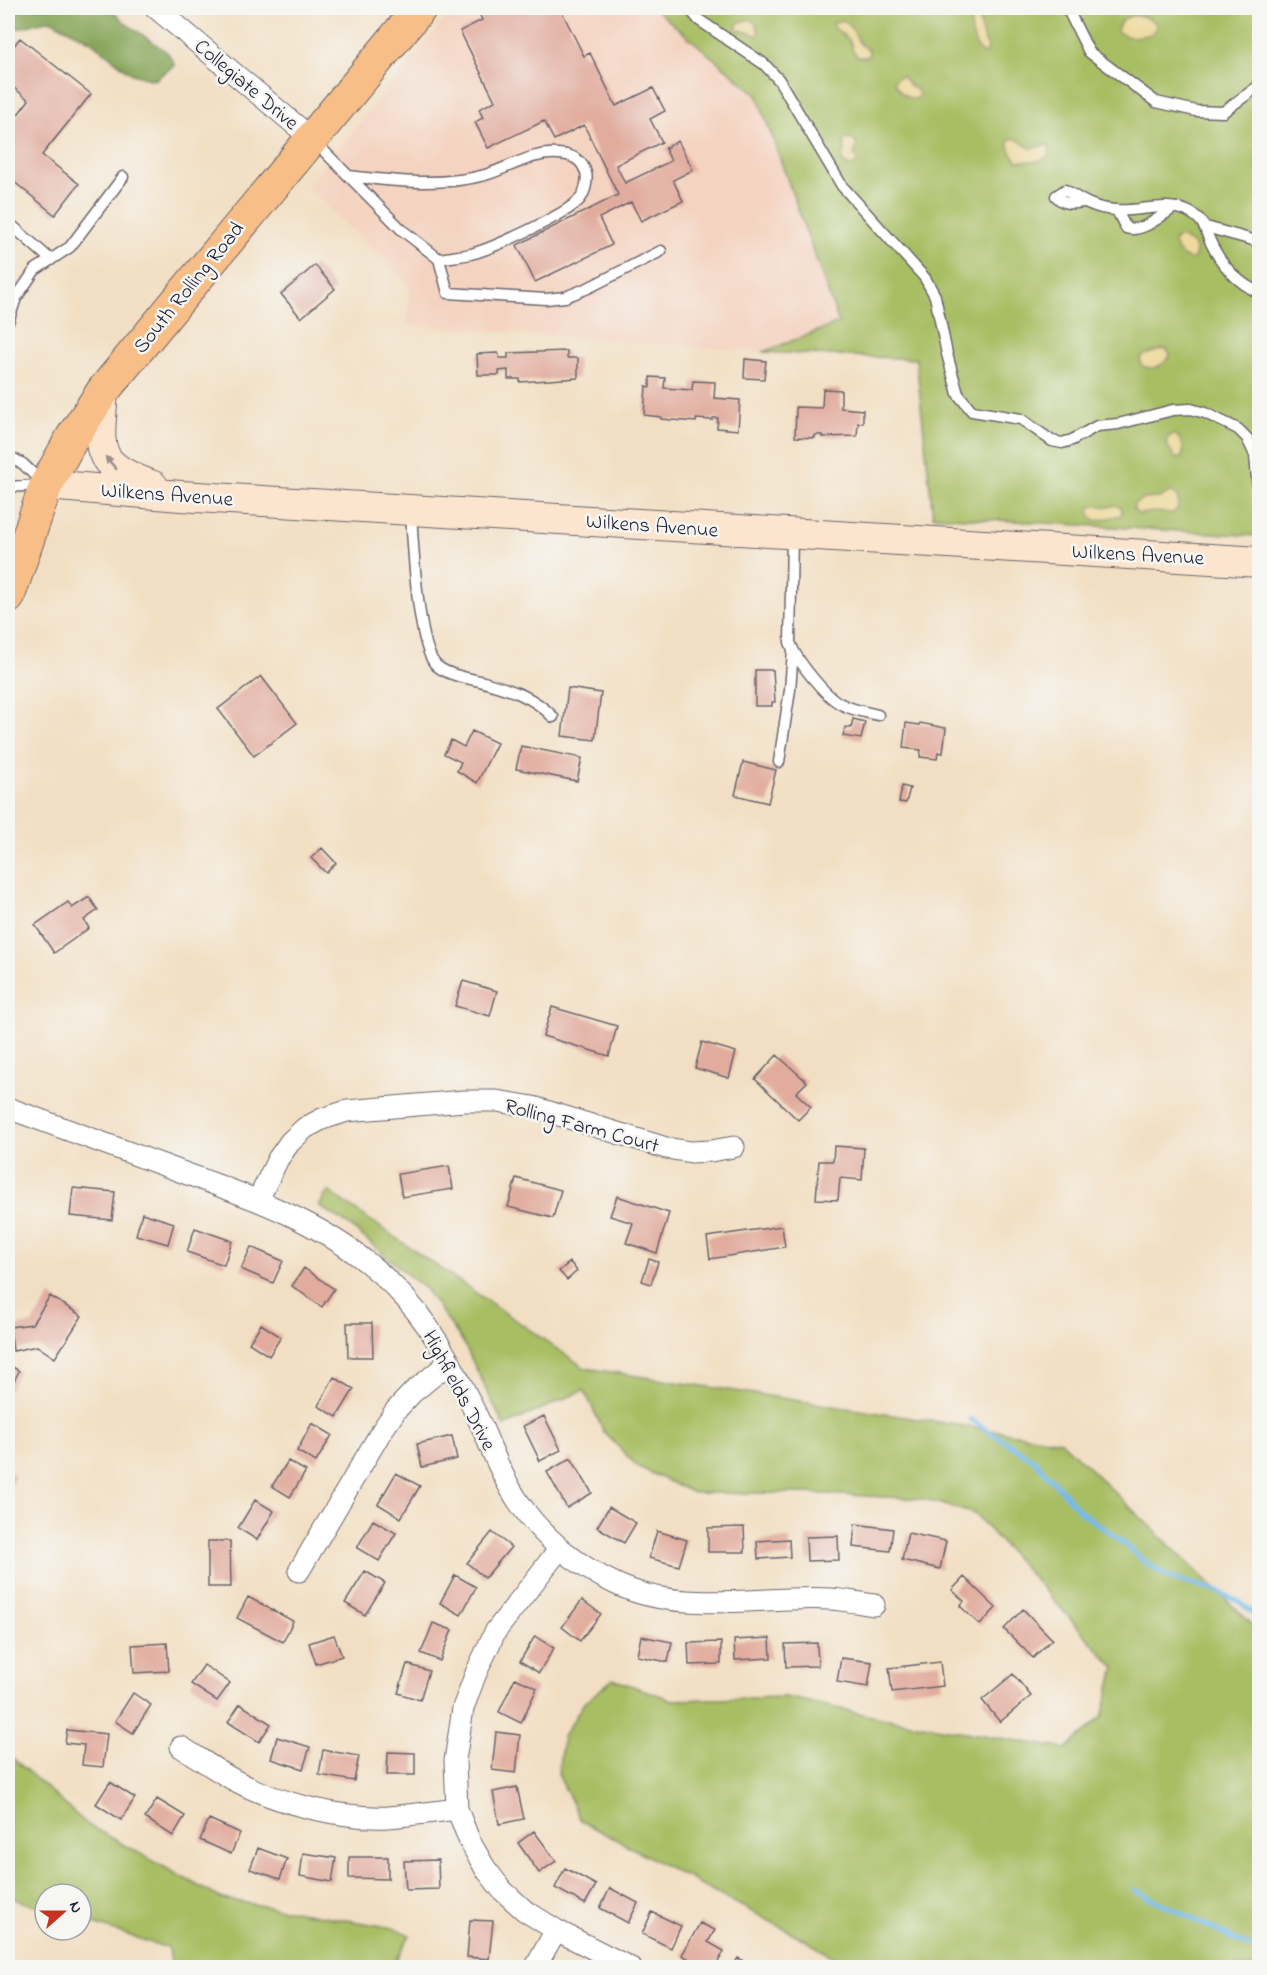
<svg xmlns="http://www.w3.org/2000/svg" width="1267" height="1975" font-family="'Indie Flower',sans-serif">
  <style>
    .built { fill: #f4d3c0 }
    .green { fill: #a8be63; stroke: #65704f; stroke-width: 1.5 }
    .forest { fill: #86a559; stroke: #54644a; stroke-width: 1.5 }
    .sand { fill: #eeda9e; stroke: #887e6c; stroke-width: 1.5 }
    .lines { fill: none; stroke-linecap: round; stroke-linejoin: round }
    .stream { stroke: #73bbeb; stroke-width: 5 }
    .building { fill: #e1ab9d }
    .lane-casing { stroke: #6b646b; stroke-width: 13 }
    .street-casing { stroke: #6b646b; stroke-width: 23 }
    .secondary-casing { stroke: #6b646b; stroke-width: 32 }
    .primary-casing { stroke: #6b646b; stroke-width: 35 }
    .lane { stroke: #fff; stroke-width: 10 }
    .street { stroke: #fff; stroke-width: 21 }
    .secondary { stroke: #fce5cf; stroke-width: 30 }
    .primary { stroke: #f7be88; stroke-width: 33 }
    .oneway { fill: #9a8d8c }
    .labels { text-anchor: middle; stroke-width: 5; stroke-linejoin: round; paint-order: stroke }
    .street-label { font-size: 21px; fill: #22223b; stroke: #f6f6f2 }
  </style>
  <rect width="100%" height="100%" fill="#f6f6f2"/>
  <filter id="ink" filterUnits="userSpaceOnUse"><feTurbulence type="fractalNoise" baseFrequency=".0167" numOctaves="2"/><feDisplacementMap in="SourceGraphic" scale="12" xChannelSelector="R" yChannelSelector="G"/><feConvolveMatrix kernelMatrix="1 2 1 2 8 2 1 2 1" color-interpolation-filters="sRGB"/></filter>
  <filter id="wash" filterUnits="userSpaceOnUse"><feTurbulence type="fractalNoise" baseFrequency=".008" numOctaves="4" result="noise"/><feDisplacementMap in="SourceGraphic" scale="24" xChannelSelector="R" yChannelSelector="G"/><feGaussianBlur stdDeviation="1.35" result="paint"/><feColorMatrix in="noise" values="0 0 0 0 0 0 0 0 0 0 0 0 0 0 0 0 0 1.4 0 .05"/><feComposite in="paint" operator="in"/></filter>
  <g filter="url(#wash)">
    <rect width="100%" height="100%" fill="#f2dfc3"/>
    <!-- built -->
    <path class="built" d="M455,8H654L757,95L839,324L763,352L407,325L410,284L306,187Z"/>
    <!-- green -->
    <path class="green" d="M654,8H1259V536L933,516L916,359L763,352L839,323L757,95Z
      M328,1191L585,1368L1061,1441L1259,1631V1967H851L796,1935L581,1821L558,1774L563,1737L584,1703L613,1679L673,1700L786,1697L876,1717L1066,1749L1102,1717L1115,1668L975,1514L925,1499L805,1493H694L638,1467L604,1432L584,1390L504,1426L463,1342L426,1290L348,1224L319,1206Z
      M8,1754L88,1825L222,1899L394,1928L410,1935L392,1967H173L168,1948L81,1920V1894H45V1909L8,1897Z"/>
    <!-- forest -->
    <path class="forest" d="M8,8H109L127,24L167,52L175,65L154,80L132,74L90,41L50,20L8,31Z"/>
    <!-- sand -->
    <path class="sand" d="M1140,15L1155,22L1156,27L1151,34C1140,37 1125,39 1117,31C1119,18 1128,16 1140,15Z
      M973,17L978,18L981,26L982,35L988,48L986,54L980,52C974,43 968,27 973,17Z
      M750,19L756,24L759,33L757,35L736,29L738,23Z
      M843,20L853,30L860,44L869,50L868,57H858L853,51L850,41L834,27V23Z
      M902,76L910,86L917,90L919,95L916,99C907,100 896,89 894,81L898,77Z
      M847,138L853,139L857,145L854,154L858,162L852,166L845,164L841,158L845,150L844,140Z
      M1015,138L1030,148L1048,145L1050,148L1048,156L1039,161H1018C1012,155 1008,149 1009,140Z
      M1180,237L1193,244L1196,252L1194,259C1184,260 1174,250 1174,240Z
      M1163,349L1167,350L1170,354C1167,365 1152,371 1142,366L1140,361L1142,356Z
      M1171,435H1176C1182,441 1186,451 1181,458H1175L1167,445V439Z
      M1170,492C1178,494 1180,502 1177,509L1173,513L1153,512L1139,514L1134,510V504L1142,499L1159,498Z
      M1097,505L1108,507L1116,505L1122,509L1121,515L1097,521L1092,518L1089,511L1091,507Z"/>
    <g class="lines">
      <!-- stream -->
      <path class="stream" d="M970,1419L1034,1460L1081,1512L1116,1537L1143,1560L1170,1578L1214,1590L1240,1602L1260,1619
        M1135,1890L1260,1952"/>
    </g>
    <g id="blocks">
      <!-- building -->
      <path class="building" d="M481,8H560L584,56L590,53L616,106L653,88L665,111L650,119L662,142L616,165L625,183L671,161L665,148L678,141L693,170L673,180L683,201L641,221L631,202L599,218L612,245L535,282L517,245L618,195L584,125L554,140L544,121L488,148L475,122L483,118L479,109L495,101L460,31L482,20L477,9Z
        M20,38L91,94L42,155L79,184L55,215L8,177V127L29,100L8,83V53Z
        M315,265L335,289L301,318L281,294Z
        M567,351V358H578V378L520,382V379H508V370L499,371V375H478L477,354L498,353L499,358H508V353Z
        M745,359L766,361L764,379L744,378Z
        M650,377L665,378L664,388L692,390L693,381L715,382L714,398L740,400L738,430L717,428L718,418H713V420L696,419V422L661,419V417L644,415L646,386L650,387Z
        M823,389L841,390V408L863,410V423H858L857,436L822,437V435H815V438L795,437L796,407L822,408Z
        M755,670H773L775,702H772V706H755Z
        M261,676L297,723L254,756L218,709Z
        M568,688L601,693L595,740L562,736Z
        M853,719L865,722L861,739L843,736L845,727L851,728Z
        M906,723L919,725L920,723L946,728L943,753L938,752L937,759L920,757L921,750L903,748Z
        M472,731L497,743L477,783L457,771L461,762L444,754L451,740L464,747Z
        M521,746L582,758L577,781L516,769Z
        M743,762L776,770L768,803L735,795Z
        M902,786L910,788L906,803L899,802Z
        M322,848L336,863L326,873L311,858Z
        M89,897L98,910L84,920L89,928L54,953L35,925L68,902L72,908Z
        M463,981L497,991L490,1016L455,1006Z
        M552,1007L617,1026L609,1056L543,1036Z
        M702,1042L736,1052L729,1078L695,1068Z
        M777,1055L807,1082L796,1093L811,1107L798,1120L755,1079Z
        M834,1146L864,1148L862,1180L840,1178L838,1200L816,1199L819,1161H833Z
        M449,1166L453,1189L402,1197L398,1174Z
        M516,1178L561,1190L553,1218L508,1207Z
        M73,1188L115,1192L112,1220L70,1216Z
        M617,1196L669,1213L657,1253L626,1243L633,1223L610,1216Z
        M142,1213L174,1223L168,1244L136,1235Z
        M782,1226L785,1247L710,1259L707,1237Z
        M195,1228L232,1241L224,1265L187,1252Z
        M251,1247L283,1261L273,1283L241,1269Z
        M649,1259L658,1262L651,1284L642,1281Z
        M570,1262L577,1271L567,1280L559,1271Z
        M304,1268L334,1289L322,1307L292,1286Z
        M50,1296L82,1316L55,1358L37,1346L13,1351L10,1327L32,1324Z
        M347,1323H372L373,1357H348Z
        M261,1324L281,1337L269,1356L249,1343Z
        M8,1364L19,1371L8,1393Z
        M334,1377L354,1389L337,1417L318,1406Z
        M544,1416L561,1450L540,1461L523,1426Z
        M312,1423L332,1435L316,1462L297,1451Z
        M452,1436L457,1459L422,1467L417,1444Z
        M571,1458L592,1493L567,1508L547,1472Z
        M288,1461L306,1471L290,1497L272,1486Z
        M8,1472L15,1475L8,1494Z
        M396,1473L420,1486L401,1518L378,1504Z
        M255,1500L274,1511L257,1540L238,1528Z
        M609,1507L636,1523L624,1543L597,1527Z
        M373,1520L396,1533L379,1561L357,1548Z
        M855,1524L893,1529L890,1551L853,1547Z
        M744,1527L745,1552H708V1528Z
        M657,1531L687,1540L679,1566L649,1558Z
        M492,1532L511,1547L485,1578L467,1563Z
        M908,1533L946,1541L940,1569L902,1560Z
        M838,1536L839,1560L807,1561L806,1537Z
        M789,1539L790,1557L758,1559L757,1541Z
        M208,1541H230L231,1587H208Z
        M365,1571L385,1583L365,1615L345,1603Z
        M455,1575L476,1587L461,1615L440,1603Z
        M964,1577L996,1608L980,1625L960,1606L964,1601L952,1590Z
        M248,1597L293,1621L283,1642L237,1618Z
        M582,1600L601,1614L580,1641L562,1627Z
        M1023,1609L1052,1639L1033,1658L1004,1629Z
        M433,1623L452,1630L440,1661L421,1653Z
        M334,1635L342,1656L316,1664L309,1643Z
        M535,1636L554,1648L539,1673L520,1661Z
        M641,1636L672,1642L668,1662L637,1656Z
        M770,1638L771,1658L735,1660L734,1640Z
        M721,1642V1664L689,1665L688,1643Z
        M167,1643L169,1671L134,1673L132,1645Z
        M817,1643L818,1666L786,1667L785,1644Z
        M841,1658L872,1662L868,1687L837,1682Z
        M940,1662L943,1686L892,1692L889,1668Z
        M407,1664L429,1671L420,1700L398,1693Z
        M204,1665L230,1683L217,1701L191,1684Z
        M1013,1674L1031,1696L1000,1722L982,1700Z
        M515,1678L537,1688L521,1723L499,1712Z
        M133,1693L151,1705L133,1733L115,1721Z
        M240,1704L271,1724L259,1742L228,1722Z
        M67,1730L107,1734L103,1767L82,1765L84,1745L65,1743Z
        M496,1732L520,1735L516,1773L492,1770Z
        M277,1737L310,1747L303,1769L271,1759Z
        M323,1750L359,1756L354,1781L319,1775Z
        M388,1752L415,1753V1775H387Z
        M110,1782L135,1798L121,1820L96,1804Z
        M517,1787L524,1819L499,1824L493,1792Z
        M157,1799L185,1816L173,1836L145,1818Z
        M209,1819L240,1833L231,1854L200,1840Z
        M534,1831L556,1861L539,1873L518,1843Z
        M258,1848L287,1859L280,1879L250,1869Z
        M303,1853L336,1858L332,1882L300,1876Z
        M349,1857H388V1879L349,1878Z
        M438,1860L439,1889L406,1890L404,1861Z
        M565,1868L596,1885L585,1904L555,1888Z
        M610,1888L638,1903L628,1923L600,1908Z
        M652,1912L681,1926L671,1948L642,1934Z
        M470,1920L493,1921L489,1959L467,1957Z
        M700,1923L715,1930L708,1942L724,1951L715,1968H705L682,1955Z
        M738,1958L755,1968H732Z"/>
    </g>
  </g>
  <g filter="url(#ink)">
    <use href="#blocks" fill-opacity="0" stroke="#6b646b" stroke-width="1.5"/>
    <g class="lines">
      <!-- lane casing -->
      <g class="lane-casing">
        <path id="lane" d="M689,8L699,20L764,64L779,80L842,186L925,278L935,296L947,354L958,394L972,411L1021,419L1052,441L1062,443L1072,440L1097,426L1118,424L1173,410L1191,409L1205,413L1238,429L1247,438L1255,455L1260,514
          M1067,8L1089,52L1156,102L1196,111L1223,112L1260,85
          M315,142L402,230L439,259L448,293L546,299L565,297L588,288L661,251
          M349,176C393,181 441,187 485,175C509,168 534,151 559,154C572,155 582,159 586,173C588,180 585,193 580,199C568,214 491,249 471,254C461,256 450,257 439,259
          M1083,202C1072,204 1064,205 1056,196L1065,190C1082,201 1095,209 1116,210C1139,212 1167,201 1189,212C1204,220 1204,227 1210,241C1220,263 1237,283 1260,293
          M1117,211L1126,228C1142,233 1159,217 1172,209
          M8,222L51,260
          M1206,227L1260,242
          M8,322L16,298L35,270L70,247L123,177
          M8,456L23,464L43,483
          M8,487L40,485
          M411,513C413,542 417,649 437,666C448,675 466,678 480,681C508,689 532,695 553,717
          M792,537L790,642C795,659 826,697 841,704C852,710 865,712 878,715
          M779,762L790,690L793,651"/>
      </g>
      <!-- street casing -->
      <g class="street-casing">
        <path id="street" d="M156,8L311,138
          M8,1108C63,1128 118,1148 174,1169C262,1202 340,1226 405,1298C439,1336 461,1382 482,1427C493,1453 504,1481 520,1504C542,1537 578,1566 614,1583C681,1616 760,1595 831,1599C845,1600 860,1603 874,1605
          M258,1200L278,1159L290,1142L305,1128L322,1119L347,1111L464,1101H497L533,1107L666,1148L691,1152L711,1151L734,1147
          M560,1548L495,1632L476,1673L463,1708L455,1761L457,1809L470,1842L485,1868L502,1890L524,1910L556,1930L631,1968
          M299,1571L381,1432L396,1410L413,1392L450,1362
          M181,1747C199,1758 217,1771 236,1781C277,1803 341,1819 388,1817C411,1815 434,1812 457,1809
          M535,1968L556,1930"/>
      </g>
      <!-- secondary casing -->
      <g class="secondary-casing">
        <path id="secondary" d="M103,391C99,449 91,464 153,486
          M46,485L181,496L1260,562"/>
      </g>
      <!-- primary casing -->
      <g class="primary-casing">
        <path id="primary" d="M8,597L46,485L72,438L103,391L420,8"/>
      </g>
      <!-- lane -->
      <use href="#lane" class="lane"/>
      <!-- street -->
      <use href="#street" class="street"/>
      <!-- secondary -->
      <use href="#secondary" class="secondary"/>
      <!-- primary -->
      <use href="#primary" class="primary"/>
    </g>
    <!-- one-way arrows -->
    <defs><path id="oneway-solid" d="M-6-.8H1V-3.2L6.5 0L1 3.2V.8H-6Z" transform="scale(1.5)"/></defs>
    <use class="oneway" href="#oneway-solid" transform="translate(111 463) rotate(-131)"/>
  </g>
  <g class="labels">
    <!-- street labels -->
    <g class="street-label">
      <text transform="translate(247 84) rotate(40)" y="7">Collegiate Drive</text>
      <text transform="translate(188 287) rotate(-51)" y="7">South Rolling Road</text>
      <text transform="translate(167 494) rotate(4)" y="7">Wilkens Avenue</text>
      <text transform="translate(652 525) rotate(4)" y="7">Wilkens Avenue</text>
      <text transform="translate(1138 554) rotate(3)" y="7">Wilkens Avenue</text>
      <text transform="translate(582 1125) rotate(15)" y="7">Rolling Farm Court</text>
      <text transform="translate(460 1390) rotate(62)" y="7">Highfields Drive</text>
    </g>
  </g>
  <!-- margin -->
  <rect width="1267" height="1975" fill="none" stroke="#f6f6f2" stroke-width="30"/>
  <!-- north arrow -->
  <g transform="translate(63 1912) rotate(69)"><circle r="28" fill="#f6f6f2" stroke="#a1a1a9" stroke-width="1.5"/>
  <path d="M0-4.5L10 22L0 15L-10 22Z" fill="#c8321e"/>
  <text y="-9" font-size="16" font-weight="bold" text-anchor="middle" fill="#22223b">N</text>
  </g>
</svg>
